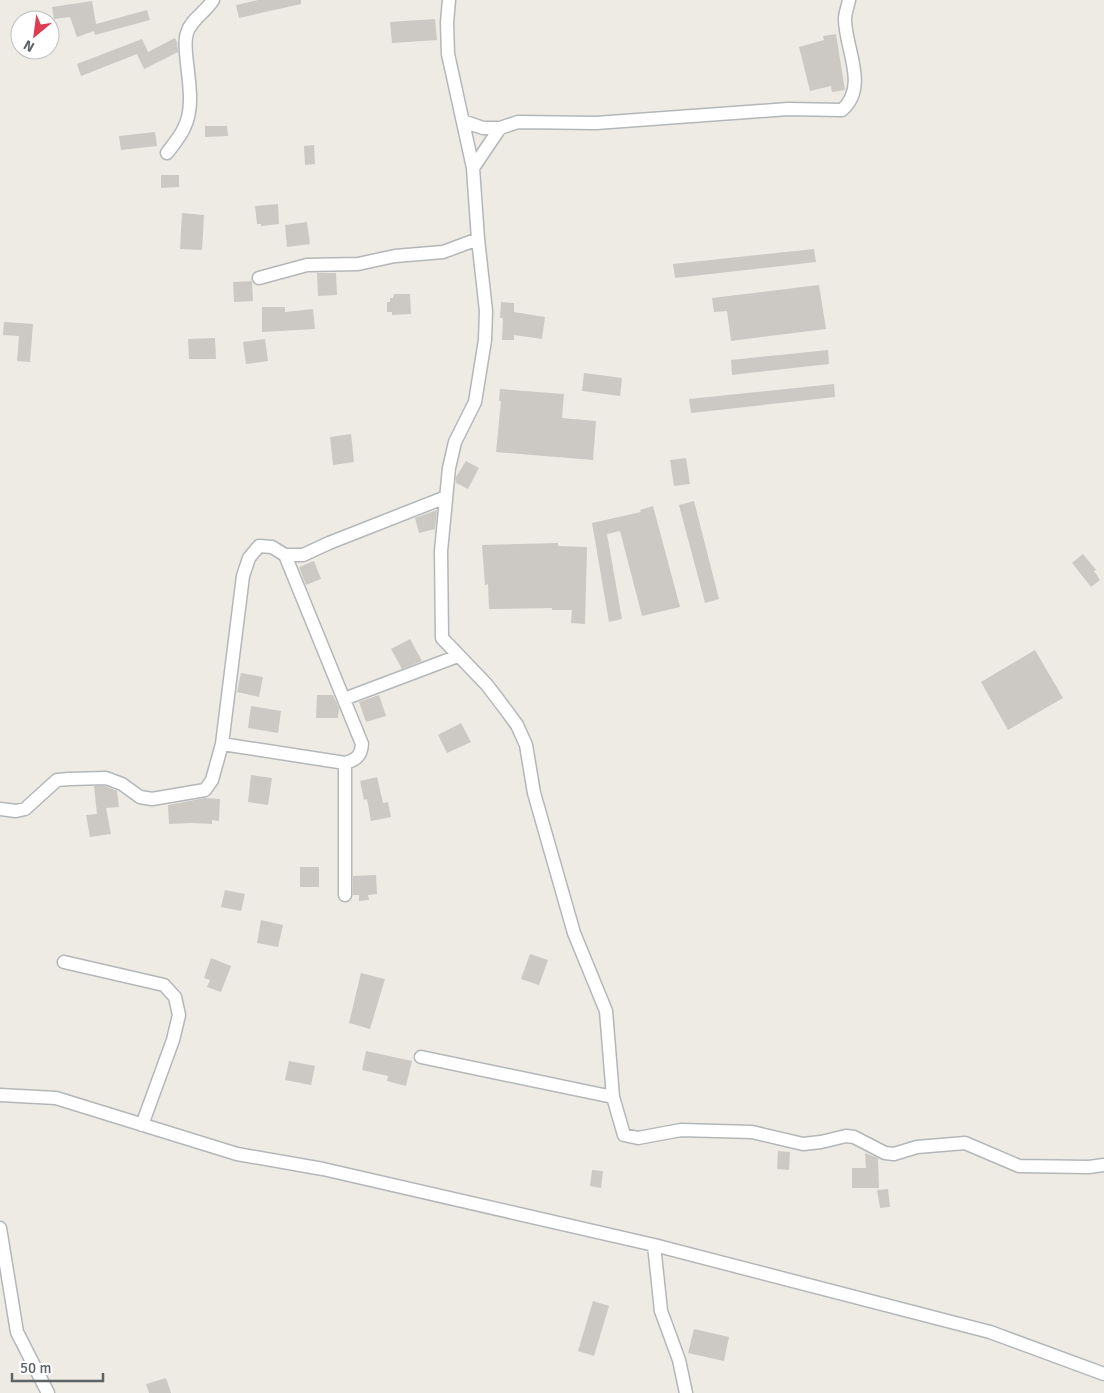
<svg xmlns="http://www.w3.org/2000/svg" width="1104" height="1393" font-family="Signika,sans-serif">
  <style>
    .building { fill: #ccc8c4 }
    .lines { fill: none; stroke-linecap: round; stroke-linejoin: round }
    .minor-casing { stroke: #b3b7b9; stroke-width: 15 }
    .minor { stroke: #fff; stroke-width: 12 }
  </style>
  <rect width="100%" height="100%" fill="#eeebe5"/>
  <!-- building -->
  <path class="building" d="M258,0H301V4L239,18L236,5Z
    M92,1L96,24L147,10L150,20L95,35L94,31L77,37L70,17L54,19L52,7Z
    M435,19L437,40L392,43L390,22Z
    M836,34L845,90L832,92L831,86L810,91L799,47L824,40L823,36Z
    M175,38L177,42L178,52L144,69L137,54L81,76L77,64L142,39L148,52Z
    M205,126H227L228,136L205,137Z
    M155,132L157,146L121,150L119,136Z
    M314,145L315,164L305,165L304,146Z
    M161,175H179V187L161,188Z
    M278,204L279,224L261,226V224H257L255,206Z
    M182,213L204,215L202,250L180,249Z
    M307,222L310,244L287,247L285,225Z
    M814,249L816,262L675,278L673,264Z
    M317,273H336L337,295L318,296Z
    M252,281L253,301L234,302L233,282Z
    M819,285L826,329L731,341L727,311L714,312L712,298Z
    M394,294H410L411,314L392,315V312H387V302H390V298H393Z
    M501,302L514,303V312L545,317L542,339L514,335V340H502L503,318H500Z
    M262,307H285V312L313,309L315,329L262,332Z
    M4,322L33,324L30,362L17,361L19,336L3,335Z
    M215,338L216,359H189L188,339Z
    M265,339L268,361L246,364L243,342Z
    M828,350L829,364L732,375L731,360Z
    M584,373L622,378L620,396L582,391Z
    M834,384L835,397L691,413L689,399Z
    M500,389L564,394L562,418L596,421L593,460L496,452L501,401H499Z
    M351,434L354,462L333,465L330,437Z
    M686,458L690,484L674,486L670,460Z
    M466,461L479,468L468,489L456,483V477Z
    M694,501L719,599L705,603L679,505Z
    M653,506L680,607L642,616L620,531L607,534L622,619L609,622L592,523L641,512L640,510Z
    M437,510L435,529L419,533L415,518Z
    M558,543V546L587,547L585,624L571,623L572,610H552V608L489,609L488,584L485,585L482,545Z
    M1083,554L1096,570L1094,571L1100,580L1091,587L1072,563Z
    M314,561L321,579L306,585L299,567Z
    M410,639L422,661L402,669L391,649Z
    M1035,650L1063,698L1008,730L981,682Z
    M241,673L263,677L259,697L237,692Z
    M317,695H333L339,708L338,718H316Z
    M379,695L386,716L366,722L359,702Z
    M251,706L281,711L278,733L248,728Z
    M461,723L471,742L447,753L438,735Z
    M251,775L272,778L268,805L248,802Z
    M377,777L383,803L388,802L391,817L371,821L367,799L364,800L360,781Z
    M94,786H105L117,791L119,807L106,808L111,834L90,837L86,815L97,814Z
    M205,798L220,799L219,821L212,820V824L191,823L169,824L168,805Z
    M300,867H319V887H300Z
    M376,875L377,894L368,895L369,900L359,901V895H353V876Z
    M225,890L245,894L241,911L221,907Z
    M261,920L283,925L278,947L257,943Z
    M530,954L548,960L539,985L521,979Z
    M211,958L231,966L221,992L207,987L210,980L204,978Z
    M361,973L385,979L370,1029L349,1023Z
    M366,1051L412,1061L406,1086L387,1081L388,1076L362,1070Z
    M289,1061L315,1066L311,1085L285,1080Z
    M778,1151L790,1152L789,1170L777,1169Z
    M865,1153L878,1158L879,1188H852V1168H866Z
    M592,1170L603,1171L601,1188L590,1186Z
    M888,1189L890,1207L880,1208L877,1190Z
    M593,1301L609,1306L594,1356L578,1351Z
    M694,1329L729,1337L724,1361L688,1353Z
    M166,1378L171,1393H149L146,1384Z"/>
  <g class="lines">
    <!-- minor casing -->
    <g class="minor-casing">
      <path id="minor" d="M449,0L447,23L448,54L473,168L478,239L486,311L485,340L475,402L455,442L449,468L441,551L442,638L487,685L506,710L517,725L526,745L534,793L574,933L606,1011L613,1097L624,1135L638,1138L681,1130L752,1132L803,1144L821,1142L846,1136L854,1137L885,1153L894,1154L917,1147L965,1143L1019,1166L1089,1167L1104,1165
        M463,121L483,128H500L518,122L596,123L788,109L842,110C869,86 845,49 845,19C845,13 848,6 849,0
        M167,153C173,145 180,137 184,128C194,109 189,83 187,63C186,54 184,42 187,33C191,19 206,12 213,0
        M473,168L500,128
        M259,278L307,265L358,264L395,256L443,252L478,239
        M344,699L458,656
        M222,744L345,763C356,760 361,756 362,744L285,555
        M345,763V895
        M0,809L16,811L25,809L57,780L69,779L106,778L122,784L140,797L152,799L205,790L212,780L222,744L243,576L249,558L259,546L272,547L285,555H303L329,543L446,497
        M64,962L164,985L175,997L179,1015L173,1040L142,1125
        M421,1057L613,1097
        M0,1095L56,1098L237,1154L323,1169L654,1245L990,1332L1104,1374
        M0,1228L17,1332L48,1393
        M654,1245L661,1311L679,1360L686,1393"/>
    </g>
    <!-- minor -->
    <use href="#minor" class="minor"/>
  </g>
  <!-- north arrow -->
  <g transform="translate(35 35) rotate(209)"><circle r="24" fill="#ffffff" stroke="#bec0c1"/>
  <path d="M0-4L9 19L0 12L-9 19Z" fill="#de3c50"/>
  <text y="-8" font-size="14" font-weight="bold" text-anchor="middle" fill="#5d6265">N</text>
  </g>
  <!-- scale -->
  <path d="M12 1373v8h91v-8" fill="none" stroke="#5d6265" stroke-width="2.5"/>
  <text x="20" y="1373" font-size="15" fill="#5d6265" stroke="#ffffff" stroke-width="4" paint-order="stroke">50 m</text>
</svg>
